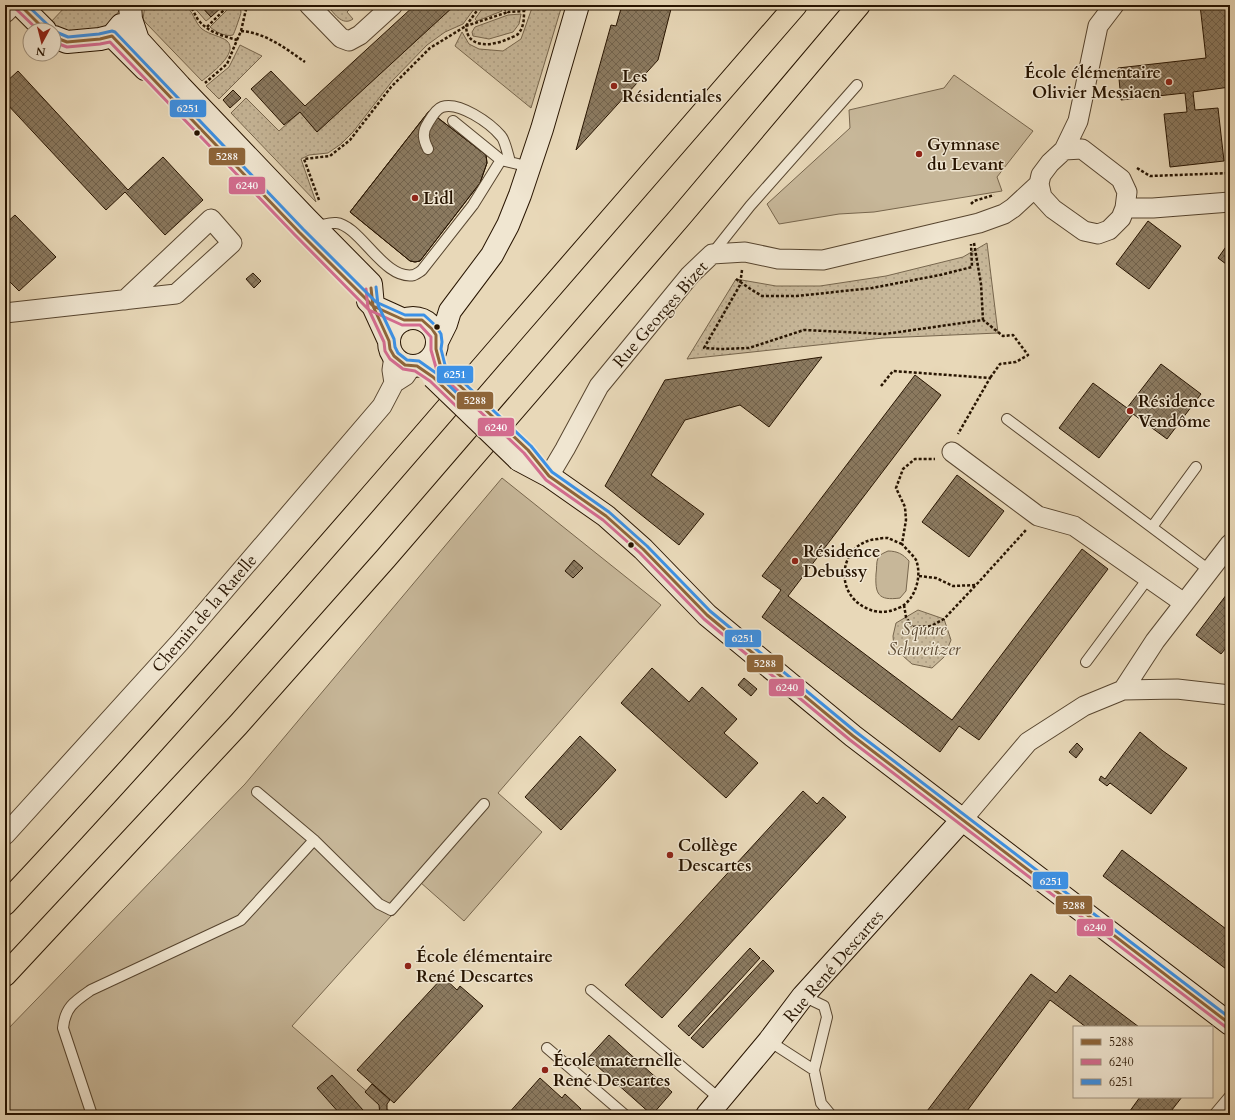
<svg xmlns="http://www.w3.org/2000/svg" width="1235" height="1120" font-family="Cardo,serif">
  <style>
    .green { fill: url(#green-dots); stroke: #77664d }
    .pitch { fill: #c7b799; stroke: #77664d }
    .building { fill: url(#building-cross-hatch); stroke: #271401 }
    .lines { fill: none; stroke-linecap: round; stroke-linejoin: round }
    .lane-casing { stroke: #57452f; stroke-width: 12 }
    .street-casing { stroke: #57452f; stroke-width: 21 }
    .secondary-casing { stroke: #271401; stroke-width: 24 }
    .highway-casing { stroke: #271401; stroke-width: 24 }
    .path { stroke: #271401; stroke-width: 2.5; stroke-dasharray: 3 2; stroke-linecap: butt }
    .lane { stroke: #f0e6d1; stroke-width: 10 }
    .street { stroke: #f0e6d1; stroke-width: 19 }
    .secondary { stroke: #f0e6d1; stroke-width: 22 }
    .highway { stroke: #e8d8b8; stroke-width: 22 }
    .secondary-bridge-casing { stroke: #271401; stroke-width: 24; stroke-linecap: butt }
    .secondary-bridge { stroke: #f0e6d1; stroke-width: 22 }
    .bus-1-casing { stroke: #f0e6d1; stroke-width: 6 }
    .bus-2-casing { stroke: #f0e6d1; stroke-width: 6 }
    .bus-3-casing { stroke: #f0e6d1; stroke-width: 6 }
    .bus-1 { stroke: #8e6539; stroke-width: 3 }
    .bus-2 { stroke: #d46c90; stroke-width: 3 }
    .bus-3 { stroke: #3c91e6; stroke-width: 3 }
    .poi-dot { fill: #8f2418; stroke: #f0e6d1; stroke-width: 1.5 }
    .bus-dot { fill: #271401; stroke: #f0e6d1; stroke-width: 1.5 }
    .labels { text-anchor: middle; stroke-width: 3; stroke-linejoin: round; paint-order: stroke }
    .poi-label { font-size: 17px; font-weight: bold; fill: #271401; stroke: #f0e6d1; text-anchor: start }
    .street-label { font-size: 17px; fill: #271401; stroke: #f0e6d1 }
    .park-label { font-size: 17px; font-style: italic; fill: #5f4d36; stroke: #f0e6d1 }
    .line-badge { stroke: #f0e6d1; stroke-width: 1.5 }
    .badge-label { font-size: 11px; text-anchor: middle; font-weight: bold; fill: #fff }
  </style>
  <defs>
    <pattern id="green-dots" width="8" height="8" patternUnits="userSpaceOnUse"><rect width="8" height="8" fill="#c7b799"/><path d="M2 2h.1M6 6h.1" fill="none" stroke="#ab9c82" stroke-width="1.8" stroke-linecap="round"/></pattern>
    <pattern id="building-cross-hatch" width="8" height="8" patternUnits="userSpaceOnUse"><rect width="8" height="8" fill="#8b7a60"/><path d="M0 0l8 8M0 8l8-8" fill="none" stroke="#72634d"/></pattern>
  </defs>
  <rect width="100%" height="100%" fill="#e8d8b8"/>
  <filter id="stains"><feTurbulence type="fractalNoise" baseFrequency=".005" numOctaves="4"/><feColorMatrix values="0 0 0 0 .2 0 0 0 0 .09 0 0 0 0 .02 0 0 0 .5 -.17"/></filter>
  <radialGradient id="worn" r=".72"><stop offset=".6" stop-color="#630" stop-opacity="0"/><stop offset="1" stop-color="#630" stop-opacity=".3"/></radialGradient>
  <!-- green -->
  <path class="green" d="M67,5H120L119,11L110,23L104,27L76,34L48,25Z
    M145,5H184C194,11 194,22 202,29C210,35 221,36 227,41C240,53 209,75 202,81L146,23L143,19Z
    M192,5H200L211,17L206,21Z
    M232,5H240C240,7 241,10 241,12C241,14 234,34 233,35C225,37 216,32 210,27Z
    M327,5H354L347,12L353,19C342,27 333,12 327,5Z
    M455,5H477L463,24L445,32L427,45L393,80L353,132L341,144L328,153L309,155L301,159L316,202L231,113L246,98L279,131L300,112L317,132Z
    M485,5H496L502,11L477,21L475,19Z
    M533,5H562L531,108L455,46L462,32L469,44L479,49L503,51L521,39Z
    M521,14L519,24L513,32L489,39L473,36L472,32L475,27L508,15Z
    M240,45L262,56L219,99L206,86L229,67Z
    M987,243L998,333L883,338L687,359L736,279L776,286H820L886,276L963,257Z
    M918,610L944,619L951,640L944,657L932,668L912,664L894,648L893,636L896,623Z"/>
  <!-- pitch -->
  <path class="pitch" d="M954,75L1033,131L997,177L1002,191L874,212L839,214L779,224L767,204L850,128L849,110L944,88Z
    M502,478L661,605L498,793L542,832L464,921L420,882L400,906L292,1026L394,1115H5V1032L245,784Z
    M888,551C897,551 903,554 909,561L906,591L900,598C878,601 875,594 876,574C877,569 876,562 878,558C880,554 884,553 888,551Z"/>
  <!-- building -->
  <path class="building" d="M200,5H224L211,17Z
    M415,5H455L317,132L300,112L284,125L251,89L271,71L305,106Z
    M622,5H672L658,60L576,150L611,25L616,26Z
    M1200,5H1230V87L1193,92L1195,110L1218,108L1224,161L1170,167L1164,114L1187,112L1185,93L1121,100L1118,68L1206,58Z
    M18,71L128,190L163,157L203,200L165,235L125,192L106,210L5,102V83Z
    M233,90L241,98L230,108L223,100Z
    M429,111L486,155L487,163L480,183L420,261L415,262L410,261L350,212Z
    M429,111L486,155L487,163L480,183L420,261L415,262L410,261L350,212Z
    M15,215L56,257L19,291L5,277V224Z
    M1148,221L1181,246L1149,289L1116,264Z
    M1230,241V267L1218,258Z
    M253,273L261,281L254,288L246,279Z
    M822,357L769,427L740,405L685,420L651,475L704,514L679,545L605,486L665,380Z
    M1161,364L1201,394L1167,439L1133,414L1099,458L1059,428L1093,383L1127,408Z
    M915,375L941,395L788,596L952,720L1082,549L1108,569L979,740L959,726L940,752L762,617L781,590L762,576Z
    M957,475L1004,511L969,557L922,522Z
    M574,560L583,568L573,578L565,571Z
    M1230,590V643L1221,654L1196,635Z
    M652,668L689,702L702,687L737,719L724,733L758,763L726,798L621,703Z
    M744,678L757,689L751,696L738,685Z
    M1140,732L1163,751L1187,768L1151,814L1110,783L1107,786L1099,780L1101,776L1105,779Z
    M580,736L616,770L561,830L525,797Z
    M1077,743L1083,749L1076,758L1069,752Z
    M803,791L817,804L823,797L846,817L662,1018L625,985Z
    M1122,850L1230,932V972L1103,876Z
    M750,948L760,958L689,1036L678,1026Z
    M763,960L774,971L703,1048L691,1038Z
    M1031,974L1056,993L1070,975L1139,1027H1086L1050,1000L964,1115H924Z
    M443,977L457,990L460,986L483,1006L394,1103L357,1070Z
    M609,1035L672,1092L652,1115L588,1058Z
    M332,1075L363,1110L357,1115H341L317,1088Z
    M540,1078L562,1098L565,1094L581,1109L575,1115H507Z
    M372,1084L390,1100L387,1104V1115H380L379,1105L365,1092Z
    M1140,1097H1182L1168,1115H1127Z"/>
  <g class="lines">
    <!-- lane casing -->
    <g class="lane-casing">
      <path id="lane" d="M453,121L501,160
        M428,149C423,139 422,132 428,123C431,118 436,109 442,107C459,101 490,123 501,136C505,140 508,155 510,162
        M299,232C309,229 326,222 336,223C360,225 384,281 414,275C416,274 420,272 422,270L473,205L501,160L530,167
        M712,254L750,206L857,85
        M1007,419L1209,570
        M1152,527L1196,467
        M1086,662L1149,577
        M257,792L314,840L379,904L391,910L484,804
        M591,990L720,1099
        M769,1041L814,1070L827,1017L824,1006L803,996
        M547,1048L625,1115
        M814,1070L821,1103L831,1115
        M92,1115L63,1028C65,1007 75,1001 91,990L241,920L314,840
        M1214,1115L1230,1096"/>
    </g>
    <!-- street casing -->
    <g class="street-casing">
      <path id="street" d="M309,5L341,38L349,41L360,35L393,5
        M5,13L13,5
        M1082,149L1121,179L1127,192L1125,208L1121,218L1109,230L1098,234L1084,231L1053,209L1042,197L1039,184L1041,175L1050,163L1064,150Z
        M1064,150L1078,121L1098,26L1114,5
        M1125,208H1153L1230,202
        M5,313L176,294L232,243L211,219L125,300
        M394,356L392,370L394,383
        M952,452L1038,516L1074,526L1184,603
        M549,476L565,449L599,386L690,275L712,254L745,252L778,259L823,260L979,223L1004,214L1013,208L1039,184
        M1123,690L1155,641L1230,544
        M962,820L1028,742L1084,706L1123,690L1177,689L1230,695
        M5,835L180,642L382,406L394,383L405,376L412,366"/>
    </g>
    <!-- secondary casing -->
    <g class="secondary-casing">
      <path id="secondary" d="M20,5L45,30
        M130,5L131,19L138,40L180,86L306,218L371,284L373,306L389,341
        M112,36L145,69
        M54,37L67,42L100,39L112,36L121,25
        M368,301L373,306L404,320
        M389 342a24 24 0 1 1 48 0a24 24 0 1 1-48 0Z
        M437,342L446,324L450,311L492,255L508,225L520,195L542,129L578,5
        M519,460L549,476L606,516L643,549L707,615L853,736L1230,1024
        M707,1115L769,1041L803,996L962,820"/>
    </g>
    <!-- highway casing -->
    <g class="highway-casing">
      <path id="highway" d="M5,904C181,716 349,522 516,328C609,220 703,113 796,5
        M5,975L238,725L386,558L681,216L859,5"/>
    </g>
    <!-- path -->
    <path class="path" d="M188,5C194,9 195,17 200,22C210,33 224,36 237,40L227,64L205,83
      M500,5L508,12L524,11C524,19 524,27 518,34C516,36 512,37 510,38C494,46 467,50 466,26L508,12
      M524,11L527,5
      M207,27L229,5
      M241,31C266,33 285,48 305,62
      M237,40L241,31L247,5
      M1137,168L1150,176L1230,173
      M319,200L304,159L330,156L350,140L391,87L430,48L466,26L481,5
      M971,204L974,201L994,195
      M974,243L981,284L983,320
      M742,270L740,285L704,348L721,349L749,348L804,330L885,334L983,320L1003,336L1013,335L1028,355L1016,362L1000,364L990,378
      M736,279L752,290L762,296H797L872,288L940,275L972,267L971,244
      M881,386L893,371L990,378L958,434
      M902,544C897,542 892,540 888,538C885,538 881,538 878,539C840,541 832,592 866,608C876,613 886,613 896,609C898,608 902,607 904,605C916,596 922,575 916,560C913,555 906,549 902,544L906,520L905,507L896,488L903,469L915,459H935
      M919,576L936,578L953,586L976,585L1026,530
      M904,605L906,617L912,627L931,626L944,619L976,585"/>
    <!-- lane -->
    <use href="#lane" class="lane"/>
    <!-- street -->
    <use href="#street" class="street"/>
    <!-- secondary -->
    <use href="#secondary" class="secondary"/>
    <!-- highway -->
    <use href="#highway" class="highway"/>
    <!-- secondary-bridge casing -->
    <g class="secondary-bridge-casing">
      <path id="secondary-bridge" d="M433,377L519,460"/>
    </g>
    <!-- secondary-bridge -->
    <use href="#secondary-bridge" class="secondary-bridge"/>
    <!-- bus-1 casing -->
    <g class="bus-1-casing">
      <path id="bus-1" d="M20,5L45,30
        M54,37L67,42L100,39L112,36L299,232L373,306L404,320H422L432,329L436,335V349L441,368L528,450L549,476L606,516L643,549L707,615L853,736L1230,1024
        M371,288L373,306L389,341L390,349L394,356L405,365L417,366L433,377L459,402"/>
    </g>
    <!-- bus-2 casing -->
    <g class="bus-2-casing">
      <path id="bus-2" d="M16,9L38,30
        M54,42L67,47L100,44L110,42L295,235L369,310L402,325H420L431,337V350L437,371L524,453L546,480L603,520L640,553L704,619L850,740L1227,1028
        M366,289L368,308L384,342L385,351L390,359L403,369L415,371L430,381L456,406"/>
    </g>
    <!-- bus-3 casing -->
    <g class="bus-3-casing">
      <path id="bus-3" d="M27,5L49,26
        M56,32L68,37L99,34L112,31L115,32L303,229L376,302L405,315H424L436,326L441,334L442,342L441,349L445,365L531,446L552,472L609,512L647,546L710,611L856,732L1230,1018
        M376,287L378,305L394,339L395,347L398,353L407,360L419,361L436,373L462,398"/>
    </g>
    <!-- bus-1 -->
    <use href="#bus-1" class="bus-1"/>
    <!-- bus-2 -->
    <use href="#bus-2" class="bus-2"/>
    <!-- bus-3 -->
    <use href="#bus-3" class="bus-3"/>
  </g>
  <!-- markers -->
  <g class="poi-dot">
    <circle cx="1169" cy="82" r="4"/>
    <circle cx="614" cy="86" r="4"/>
    <circle cx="919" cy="154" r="4"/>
    <circle cx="415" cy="198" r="4"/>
    <circle cx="1130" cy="411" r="4"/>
    <circle cx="795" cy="561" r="4"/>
    <circle cx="670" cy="855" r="4"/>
    <circle cx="408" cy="966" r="4"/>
    <circle cx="545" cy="1070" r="4"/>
  </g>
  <g class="bus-dot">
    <circle cx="197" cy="133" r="3.5"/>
    <circle cx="437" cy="327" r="3.5"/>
    <circle cx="631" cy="545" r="3.5"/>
  </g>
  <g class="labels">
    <!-- poi labels -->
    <g class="poi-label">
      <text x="1161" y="78" text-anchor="end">École élémentaire<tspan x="1161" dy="20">Olivier Messiaen</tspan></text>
      <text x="622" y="82">Les<tspan x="622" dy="20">Résidentiales</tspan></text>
      <text x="927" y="150">Gymnase<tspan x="927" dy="20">du Levant</tspan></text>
      <text x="423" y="204">Lidl</text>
      <text x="1138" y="407">Résidence<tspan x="1138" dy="20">Vendôme</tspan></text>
      <text x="803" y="557">Résidence<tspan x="803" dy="20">Debussy</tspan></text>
      <text x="678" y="851">Collège<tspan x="678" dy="20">Descartes</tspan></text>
      <text x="416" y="962">École élémentaire<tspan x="416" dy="20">René Descartes</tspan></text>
      <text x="553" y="1066">École maternelle<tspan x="553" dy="20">René Descartes</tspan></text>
    </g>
    <!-- street labels -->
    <g class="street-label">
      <text transform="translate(660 314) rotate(-49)" y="6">Rue Georges Bizet</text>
      <text transform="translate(204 613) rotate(-49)" y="6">Chemin de la Ratelle</text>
      <text transform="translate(833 966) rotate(-49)" y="6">Rue René Descartes</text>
    </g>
    <!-- park labels -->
    <g class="park-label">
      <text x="924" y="635">Square<tspan x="924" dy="20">Schweitzer</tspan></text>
    </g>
  </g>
  <g class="line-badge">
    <rect x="169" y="99" width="38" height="19" rx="4" fill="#3c91e6"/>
    <rect x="208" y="147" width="38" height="19" rx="4" fill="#8e6539"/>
    <rect x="228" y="176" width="38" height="19" rx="4" fill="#d46c90"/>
    <rect x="436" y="365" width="38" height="19" rx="4" fill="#3c91e6"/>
    <rect x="456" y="391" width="38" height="19" rx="4" fill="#8e6539"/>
    <rect x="477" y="417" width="38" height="20" rx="4" fill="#d46c90"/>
    <rect x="724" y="629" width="38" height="19" rx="4" fill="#3c91e6"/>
    <rect x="746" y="654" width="38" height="19" rx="4" fill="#8e6539"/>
    <rect x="768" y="678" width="37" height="19" rx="4" fill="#d46c90"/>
    <rect x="1032" y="871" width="37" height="19" rx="4" fill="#3c91e6"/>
    <rect x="1055" y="895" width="38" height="20" rx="4" fill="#8e6539"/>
    <rect x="1076" y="918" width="38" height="19" rx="4" fill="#d46c90"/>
  </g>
  <g class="badge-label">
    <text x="188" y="112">6251</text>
    <text x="227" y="160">5288</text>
    <text x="247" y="189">6240</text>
    <text x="455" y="378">6251</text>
    <text x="475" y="404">5288</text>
    <text x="496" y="431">6240</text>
    <text x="743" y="642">6251</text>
    <text x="765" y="667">5288</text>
    <text x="787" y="691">6240</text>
    <text x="1051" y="885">6251</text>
    <text x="1074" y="909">5288</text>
    <text x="1095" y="931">6240</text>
  </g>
  <!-- margin -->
  <rect width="1235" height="1120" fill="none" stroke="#e8d8b8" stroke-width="20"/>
  <rect x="6" y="6" width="1223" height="1108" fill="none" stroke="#271401" stroke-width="2"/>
  <rect x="10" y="10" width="1215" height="1100" fill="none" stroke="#271401"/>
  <!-- legend -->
  <rect x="1073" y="1026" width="140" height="72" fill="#f0e6d1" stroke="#a0927e"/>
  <rect x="1081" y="1039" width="20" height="6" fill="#8e6539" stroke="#a0927e"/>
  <text x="1109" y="1046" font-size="12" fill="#271401">5288</text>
  <rect x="1081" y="1059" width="20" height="6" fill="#d46c90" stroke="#a0927e"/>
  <text x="1109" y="1066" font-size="12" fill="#271401">6240</text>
  <rect x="1081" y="1079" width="20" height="6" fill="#3c91e6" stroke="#a0927e"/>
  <text x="1109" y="1086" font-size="12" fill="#271401">6251</text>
  <!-- north arrow -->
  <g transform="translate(42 42) rotate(187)"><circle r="19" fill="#f0e6d1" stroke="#a0927e"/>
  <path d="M0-3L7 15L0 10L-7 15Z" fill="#8f2418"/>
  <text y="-6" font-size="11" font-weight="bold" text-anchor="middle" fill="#271401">N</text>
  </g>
  <rect width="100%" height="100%" filter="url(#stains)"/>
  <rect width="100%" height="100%" fill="url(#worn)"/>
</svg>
